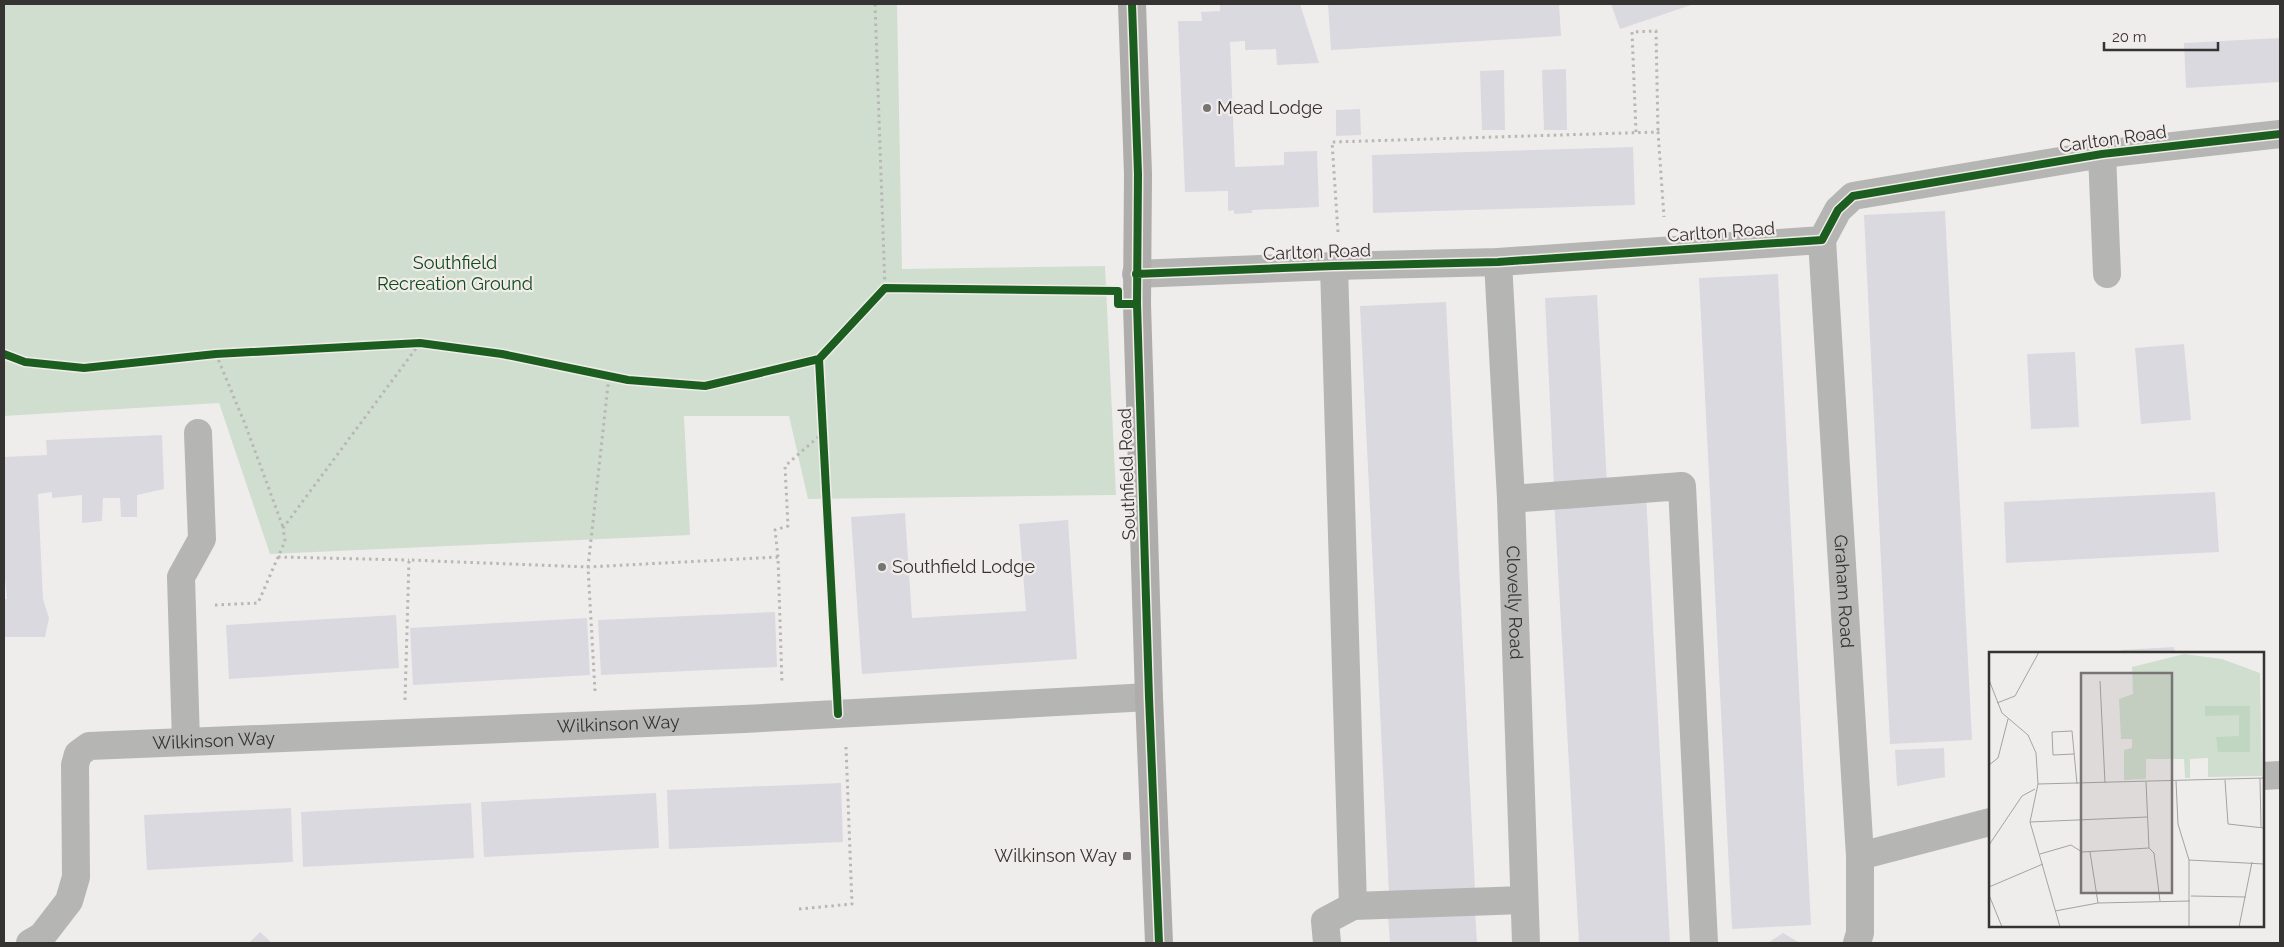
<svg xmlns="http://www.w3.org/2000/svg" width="2284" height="947" font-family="Raleway,sans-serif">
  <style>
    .green { fill: #d0decf }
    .building { fill: #dad9e0 }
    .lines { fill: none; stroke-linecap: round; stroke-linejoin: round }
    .path { stroke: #b8b7b5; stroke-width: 3; stroke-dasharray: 2.5 4; stroke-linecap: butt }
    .minor { stroke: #b5b5b4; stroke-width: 28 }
    .major { stroke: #aeadac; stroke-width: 28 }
    .cycleway-casing { stroke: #f1ece9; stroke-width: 11 }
    .cycleway { stroke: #1b5e20; stroke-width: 8 }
    .poi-dot { fill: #777573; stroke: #f1ece9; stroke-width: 2 }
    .labels { text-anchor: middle; stroke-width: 4.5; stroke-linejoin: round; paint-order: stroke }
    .poi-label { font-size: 18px; fill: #363433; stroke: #f1ece9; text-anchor: start }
    .street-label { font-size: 18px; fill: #363433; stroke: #f1ece9 }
    .park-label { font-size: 18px; fill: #104b1b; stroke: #f1ece9 }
    .inset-road { fill: none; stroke: #a5a3a1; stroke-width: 1 }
    .view { fill: #777573; fill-opacity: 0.15; stroke: #777573; stroke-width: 2.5 }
    .inset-edge { fill: none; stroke: #363433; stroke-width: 2.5 }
  </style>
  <rect width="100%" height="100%" fill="#efedeb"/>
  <!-- green -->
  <path class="green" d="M4,4H897L902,269L1105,266L1116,495L808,499L789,416H684L690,535L270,554L219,403L4,416Z"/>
  <!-- building -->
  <path class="building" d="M1220,4H1300L1319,63L1277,65L1276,49L1245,50V41L1230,42L1235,167L1284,165V152L1317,151L1319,207L1252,210V213L1234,214V210L1228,211V191L1185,192L1178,21H1202L1201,12L1220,11Z
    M1328,4H1559L1561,36L1331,50Z
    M1611,4H1694L1620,29Z
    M2280,38V82L2186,88L2184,43Z
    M1566,69L1567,130H1544L1542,70Z
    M1504,70L1505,130H1482L1480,71Z
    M1360,109L1361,135L1336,136V110Z
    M1633,147L1635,205L1373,213L1372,155Z
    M1945,211L1972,740L1890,744L1864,215Z
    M1778,274L1811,925L1732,929L1699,278Z
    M1597,295L1607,484L1554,487L1545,298Z
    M1446,302L1475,889L1389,893L1360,306Z
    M2184,344L2191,420L2141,424L2135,348Z
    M2075,352L2079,427L2031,429L2027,354Z
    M162,435L164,489L137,495V517H121L120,498H103L102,521L82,523V495L52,498V492L38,494L43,599L49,618L45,637H4V599H7L4,569V457L47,455L46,440Z
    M2215,492L2219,552L2006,563L2004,502Z
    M1646,494L1670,943H1579L1554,499Z
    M905,513L912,618L1026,611L1019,524L1068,520L1077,659L862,674L851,517Z
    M775,612L777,667L601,675L598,620Z
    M396,615L399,668L229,679L226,625Z
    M587,618L590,675L413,685L410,628Z
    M2174,647L2175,653H2121V650Z
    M1944,748L1945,777L1897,786L1895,750Z
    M841,783L843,842L669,849L667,790Z
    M656,793L659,848L484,857L481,802Z
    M471,803L474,858L303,867L301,812Z
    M291,808L293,862L147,870L144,815Z
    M1475,909L1477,943H1390L1388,915Z
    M260,932L272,943H249Z
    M1783,933L1800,943H1768Z"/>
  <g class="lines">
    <!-- path -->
    <path class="path" d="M875,4L885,288
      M1636,132L1632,32L1656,31L1658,132
      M1338,232L1332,142L1658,132L1664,217
      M216,354L245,424L283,527
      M278,557L409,560
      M778,557L775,530L788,526L785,466L824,432
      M215,605L258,603L285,541L283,528L420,343
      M595,691L588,567L778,557L782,684
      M405,700L409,560L588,567L609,376
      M799,909L852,904L846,747"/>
    <!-- minor -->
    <g class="minor">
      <path d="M2102,154L2107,274"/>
      <path id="s1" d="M1822,240L1860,856V933L1857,943"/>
      <path id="s2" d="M1498,262L1511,499L1526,943"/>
      <path d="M1136,274L1334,266L1498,262L1822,240L1838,210L1853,196L2102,154L2280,134"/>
      <path d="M1511,499L1682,486L1704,943"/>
      <path d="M186,742L181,577L202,539L198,433"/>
      <path d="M2263,776L2280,775"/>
      <path d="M1860,856L1990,822"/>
      <path d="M1353,906L1524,900"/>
      <path id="s3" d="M30,943L42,936L69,901L76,877L75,765L78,754L89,746L744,719L1149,697"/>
      <path d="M1327,943L1325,921L1353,906L1334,266"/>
    </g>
    <!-- major -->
    <path class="major" d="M1132,4L1138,174L1137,304L1149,697L1159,943"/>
    <!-- cycleway casing -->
    <g class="cycleway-casing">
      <path id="cycleway" d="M1132,4L1138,174L1137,304L1149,697L1159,943
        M1136,274L1334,266L1498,262L1822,240L1838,210L1853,196L2102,154L2280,134
        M4,354L25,362L84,368L216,354L420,343L502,354L628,380L705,386L819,359L885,288L1118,291V304H1137
        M819,359L838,714"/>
    </g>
    <!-- cycleway -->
    <use href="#cycleway" class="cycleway"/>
  </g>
  <!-- markers -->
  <g class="poi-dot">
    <circle cx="1207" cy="108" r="5"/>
    <circle cx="882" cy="567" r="5"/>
    <rect x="1122" y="851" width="10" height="10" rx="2.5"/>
  </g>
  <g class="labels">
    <!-- poi labels -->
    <g class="poi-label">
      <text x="1217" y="114">Mead Lodge</text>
      <text x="892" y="573">Southfield Lodge</text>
      <text x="1117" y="862" text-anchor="end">Wilkinson Way</text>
    </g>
    <!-- street labels -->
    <g class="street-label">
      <text transform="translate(2113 139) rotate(-8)" y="6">Carlton Road</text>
      <text transform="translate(1721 232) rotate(-4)" y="6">Carlton Road</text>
      <text transform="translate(1317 252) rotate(-2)" y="6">Carlton Road</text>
      <text transform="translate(1127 474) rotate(-92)" y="6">Southfield Road</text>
      <text dy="6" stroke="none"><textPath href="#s1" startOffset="352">Graham Road</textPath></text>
      <text dy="6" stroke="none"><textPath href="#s2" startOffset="341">Clovelly Road</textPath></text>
      <text dy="6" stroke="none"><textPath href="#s3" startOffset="750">Wilkinson Way</textPath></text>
      <text dy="6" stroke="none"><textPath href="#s3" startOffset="345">Wilkinson Way</textPath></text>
    </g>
    <!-- park labels -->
    <g class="park-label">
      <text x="455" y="269">Southfield<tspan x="455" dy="21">Recreation Ground</tspan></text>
    </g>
  </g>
  <!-- overview -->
  <g transform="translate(1989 652)">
    <rect width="275" height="275" fill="#efedeb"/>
    <path d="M195,2L233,7L271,21L273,124L219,125V106L201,107V126H196L195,107H157V127L135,128V98L143,96V87H132L130,47L144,42L143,15Z" fill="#d0decf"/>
    <path d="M216,54H261V100H229L227,85L250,84V63L216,64Z" fill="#c1d6c0"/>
    <path class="inset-road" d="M0,28L13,61L39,83L47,101L49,132L41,170L71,275M111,29L116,131M8,51L26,44L50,0M85,102L64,103L63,80L83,79L88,132M0,113L9,106L19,67M271,126L272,175M236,128L239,172L275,176M187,129L189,172L200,208V275M157,130L160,196L165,201L171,249M49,132L275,126M41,170L158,165M0,193L33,144L46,137M101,200L109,251M51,202L82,193L93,200L160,196M200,208L275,212M0,235L54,212M0,243L13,275M202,244L257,245M66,259L109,251L201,249M250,275L263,210"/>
    <path class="view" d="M92,21H183V241H92Z"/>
    <rect width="275" height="275" class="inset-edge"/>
  </g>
  <!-- border -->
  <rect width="2284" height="947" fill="none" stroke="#363433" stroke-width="10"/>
  <!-- scale -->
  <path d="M2104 42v8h114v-8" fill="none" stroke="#363433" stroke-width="2.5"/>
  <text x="2112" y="42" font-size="15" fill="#363433" stroke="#f1ece9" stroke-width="4" paint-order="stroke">20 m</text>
</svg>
